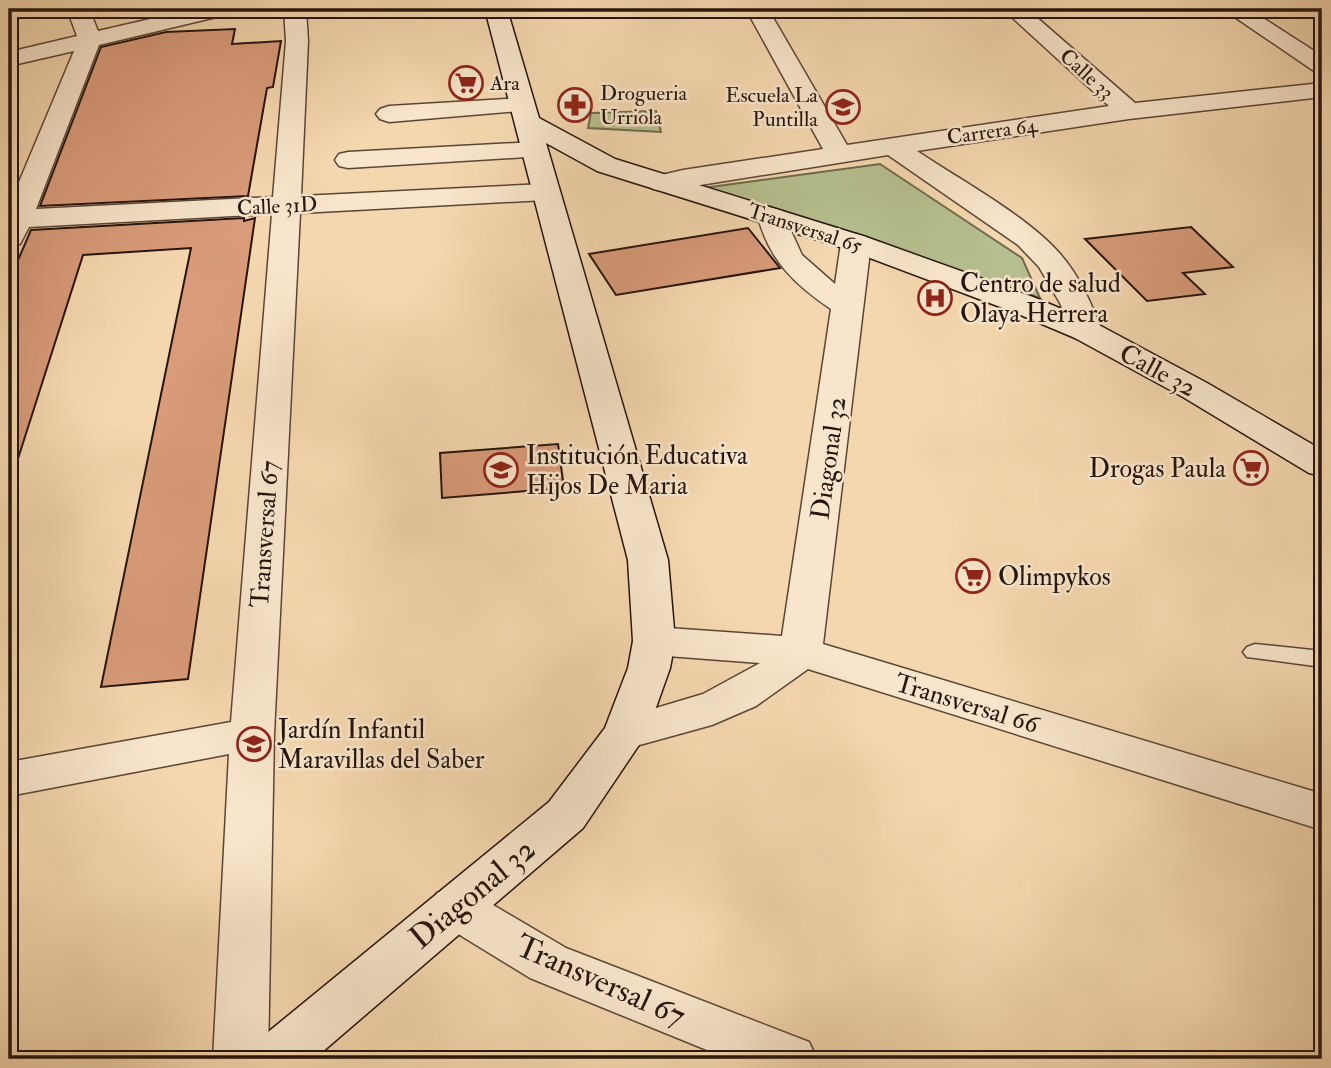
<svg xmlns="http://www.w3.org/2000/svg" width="1331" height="1068" font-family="'IM FELL Double Pica',serif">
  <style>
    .green { fill: #b6bf8f; stroke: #6e6a4e; stroke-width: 2 }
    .building { fill: #d99b7a; stroke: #26140d; stroke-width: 2 }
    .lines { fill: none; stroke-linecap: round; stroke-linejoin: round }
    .lane-casing { stroke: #5a4536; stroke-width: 3 }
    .street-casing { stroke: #5a4536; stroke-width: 3 }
    .secondary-casing { stroke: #26140d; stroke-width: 3 }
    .lane { fill: #f8e5cb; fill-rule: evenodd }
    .street { fill: #f8e5cb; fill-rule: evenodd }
    .secondary { fill: #f8e5cb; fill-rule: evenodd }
    .labels { text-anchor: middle; stroke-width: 5; stroke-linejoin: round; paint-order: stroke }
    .far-street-label { font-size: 21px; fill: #26140d; stroke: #f8e5cb }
    .far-poi-label { font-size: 21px; fill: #26140d; stroke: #f8e5cb; text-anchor: start }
    .poi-label { font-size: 26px; fill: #26140d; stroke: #f8e5cb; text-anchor: start }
    .street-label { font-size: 26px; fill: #26140d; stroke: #f8e5cb }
    .near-street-label { font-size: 32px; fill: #26140d; stroke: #f8e5cb }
  </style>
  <rect width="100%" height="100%" fill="#f5d7af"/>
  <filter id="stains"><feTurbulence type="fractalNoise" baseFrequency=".00286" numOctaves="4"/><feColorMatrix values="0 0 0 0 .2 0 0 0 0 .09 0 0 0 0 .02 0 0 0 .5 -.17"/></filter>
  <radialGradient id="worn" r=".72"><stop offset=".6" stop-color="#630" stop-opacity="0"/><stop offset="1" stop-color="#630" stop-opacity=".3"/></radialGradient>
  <!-- green -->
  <path class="green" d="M656,111L661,132L588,128L591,113Z
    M880,164L1022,258L1040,298L703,188Z"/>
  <!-- building -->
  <path class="building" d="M235,29L232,44L281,41L273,87L267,88L248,196L40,206L101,47L166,32Z
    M244,218V221L255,218L188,679L101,687L191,248L83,255L16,465L9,464V281L31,230Z
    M1191,227L1233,267L1183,273L1205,294L1147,301L1085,239Z
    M748,228L780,268L616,295L589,254Z
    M558,444L564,488L442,498L440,453Z"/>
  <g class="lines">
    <!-- lane casing -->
    <g class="lane-casing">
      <path id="lane" d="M1255,644L1322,651V667L1247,657L1243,652L1247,647Z"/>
    </g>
    <!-- street casing -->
    <g class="street-casing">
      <path id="street" d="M67,9H89L98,31L194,9H232L229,14L99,45L36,209L273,197L286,41L284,9H306L308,41L301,196L545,184L555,186L559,192L555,198L545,200L300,213L274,734L268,1059H213L229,754L9,796V762L231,722L272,214L29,227L20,244L9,246V206L74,51L9,66V52L77,36Z
        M746,9H768L847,145L1109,106L1003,9H1027L1135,103L1322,83V97L1129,119L917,151C960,180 1029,217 1061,255C1080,277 1092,305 1102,331L1097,338L1086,341L1075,338L1060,303L1039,267L1018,245L888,155L663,191L653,189L649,183L653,177L683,170L823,149Z
        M1223,9H1249L1322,56V73L1314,71Z
        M522,98L531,100L534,105L531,110L389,122L380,119L376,114L380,109L389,106Z
        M534,142L543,144L547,150L543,156L348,168L339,166L335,160L339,154L348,152Z
        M772,208L782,211L802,255L835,284L841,243L846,237L856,234L866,237L871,243L823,644L1322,794V830L808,669L756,706L712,725L625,749L609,744L603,733L609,722L703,694L760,663L654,655L639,651L633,641L639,631L654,627L782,636L831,309C795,285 769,260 758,217L762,211Z
        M455,887L473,893L566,948L809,1042L817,1059H729L530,978L437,921L430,907L437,893Z"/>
    </g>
    <!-- secondary casing -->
    <g class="secondary-casing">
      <path id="secondary" d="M485,9H507L539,118L615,159L866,237L1033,297L1097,324L1207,383L1322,450V476L1309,473L1183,397L1075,338L1011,311L846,249L597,171L546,143L668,560L675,641L670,668L647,733L583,828L314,1059H248L256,1042L549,802L605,728L628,668L633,641L628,560Z"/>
    </g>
    <!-- lane -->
    <use href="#lane" class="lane"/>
    <!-- street -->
    <use href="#street" class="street"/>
    <!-- secondary -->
    <use href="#secondary" class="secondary"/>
  </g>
  <!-- icons -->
  <defs>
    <g id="supermarket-ring" transform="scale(1.75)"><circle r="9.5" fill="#f8e5cb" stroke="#8f2418" stroke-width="1.5"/><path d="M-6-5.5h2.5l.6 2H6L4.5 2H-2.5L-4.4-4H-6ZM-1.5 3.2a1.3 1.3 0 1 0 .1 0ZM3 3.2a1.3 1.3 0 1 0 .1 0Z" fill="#8f2418"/></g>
    <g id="pharmacy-ring" transform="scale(1.75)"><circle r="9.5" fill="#f8e5cb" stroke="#8f2418" stroke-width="1.5"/><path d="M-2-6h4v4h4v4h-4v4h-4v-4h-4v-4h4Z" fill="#8f2418"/></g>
    <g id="school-ring" transform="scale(1.75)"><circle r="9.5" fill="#f8e5cb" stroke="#8f2418" stroke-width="1.5"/><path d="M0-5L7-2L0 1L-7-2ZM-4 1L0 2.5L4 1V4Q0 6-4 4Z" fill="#8f2418"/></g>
    <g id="hospital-ring" transform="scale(1.75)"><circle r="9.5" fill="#f8e5cb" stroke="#8f2418" stroke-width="1.5"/><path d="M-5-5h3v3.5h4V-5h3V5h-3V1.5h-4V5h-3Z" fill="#8f2418"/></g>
  </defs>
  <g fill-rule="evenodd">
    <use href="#supermarket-ring" x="466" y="83"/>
    <use href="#pharmacy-ring" x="575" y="105"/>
    <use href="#school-ring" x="843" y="107"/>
    <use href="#hospital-ring" x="935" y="298"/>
    <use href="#supermarket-ring" x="1251" y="468"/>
    <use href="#school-ring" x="501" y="470"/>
    <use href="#supermarket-ring" x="973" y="576"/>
    <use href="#school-ring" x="254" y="744"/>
  </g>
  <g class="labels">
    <!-- far-street labels -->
    <g class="far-street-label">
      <text transform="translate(1087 74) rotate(42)" y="7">Calle 33</text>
      <text transform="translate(992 131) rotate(-8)" y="7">Carrera 64</text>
      <text transform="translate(277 206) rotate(-3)" y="7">Calle 31D</text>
      <text transform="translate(805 228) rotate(18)" y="7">Transversal 65</text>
    </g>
    <!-- far-poi labels -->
    <g class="far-poi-label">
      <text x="490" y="90">Ara</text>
      <text x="600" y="100">Drogueria<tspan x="600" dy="24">Urriola</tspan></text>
      <text x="818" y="102" text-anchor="end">Escuela La<tspan x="818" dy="24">Puntilla</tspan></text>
    </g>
    <!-- poi labels -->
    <g class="poi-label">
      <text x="960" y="292">Centro de salud<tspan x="960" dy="30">Olaya Herrera</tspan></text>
      <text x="526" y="464">Institución Educativa<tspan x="526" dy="30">Hijos De Maria</tspan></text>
      <text x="1226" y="477" text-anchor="end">Drogas Paula</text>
      <text x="998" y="585">Olimpykos</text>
      <text x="278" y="738">Jardín Infantil<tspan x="278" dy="30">Maravillas del Saber</tspan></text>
    </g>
    <!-- street labels -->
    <g class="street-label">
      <text transform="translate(1158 370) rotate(28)" y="9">Calle 32</text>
      <text transform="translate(828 458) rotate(-82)" y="9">Diagonal 32</text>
      <text transform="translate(264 534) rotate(-86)" y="9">Transversal 67</text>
      <text transform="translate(967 703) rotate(17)" y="9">Transversal 66</text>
    </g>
    <!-- near-street labels -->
    <g class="near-street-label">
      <text transform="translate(472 893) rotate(-40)" y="11">Diagonal 32</text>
      <text transform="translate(601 980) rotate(24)" y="11">Transversal 67</text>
    </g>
  </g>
  <!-- margin -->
  <rect width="1331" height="1068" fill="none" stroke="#f5d7af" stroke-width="35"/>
  <rect x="10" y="10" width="1310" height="1047" fill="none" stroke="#26140d" stroke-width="3.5"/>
  <rect x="18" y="18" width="1296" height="1033" fill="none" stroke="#26140d" stroke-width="2"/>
  <rect width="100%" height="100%" filter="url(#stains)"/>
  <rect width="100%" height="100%" fill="url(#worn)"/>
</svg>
